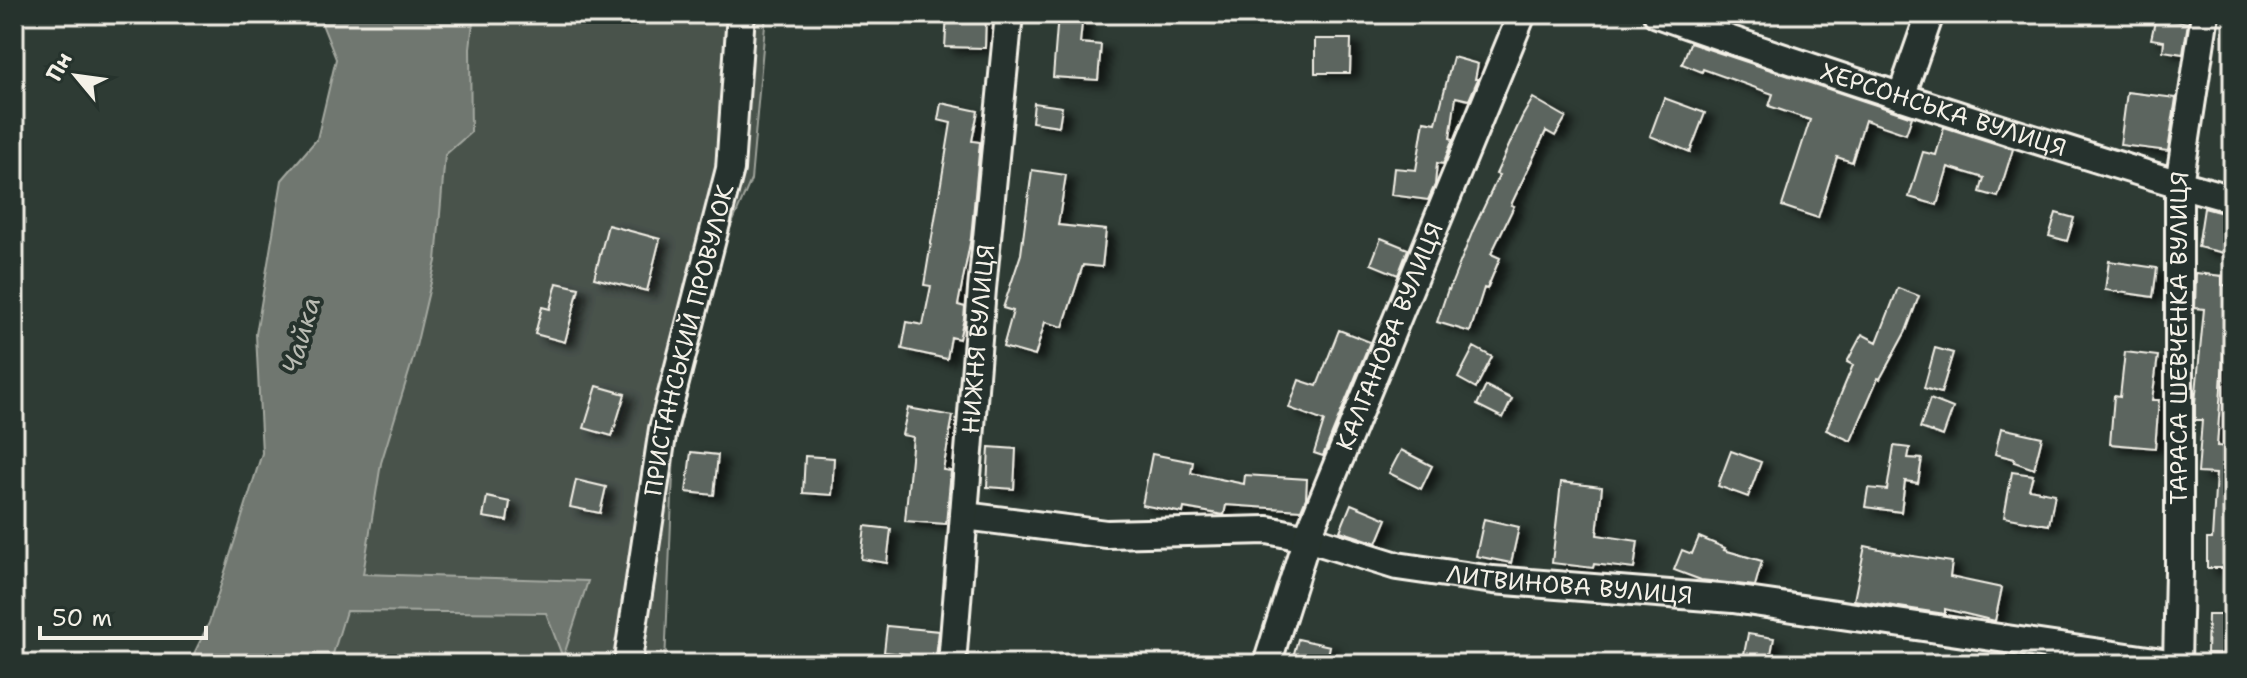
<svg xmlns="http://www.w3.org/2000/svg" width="2247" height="678" font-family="'Shantell Sans',sans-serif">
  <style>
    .green { fill: #48524c; stroke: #9ea29a; stroke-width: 2 }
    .water { fill: #6f7770; stroke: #a4a8a0; stroke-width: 2 }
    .building { fill: #5c655e; stroke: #f4f1e8; stroke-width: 2; filter: url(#shadow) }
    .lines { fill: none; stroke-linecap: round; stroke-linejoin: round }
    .street-casing { stroke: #f4f1e8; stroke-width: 32 }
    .street { stroke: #26332d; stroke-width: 26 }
    .labels { text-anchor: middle; stroke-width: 8; stroke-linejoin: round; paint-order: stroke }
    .street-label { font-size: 24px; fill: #f4f1e8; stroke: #26332d }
    .water-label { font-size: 26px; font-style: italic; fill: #b8bab2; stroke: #26332d }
  </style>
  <defs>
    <filter id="shadow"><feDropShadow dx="9" dy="5" stdDeviation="4" flood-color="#0009"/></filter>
  </defs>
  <rect width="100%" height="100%" fill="#2e3b34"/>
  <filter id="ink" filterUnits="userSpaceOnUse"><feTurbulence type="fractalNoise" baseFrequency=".0125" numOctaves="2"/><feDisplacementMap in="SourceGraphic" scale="16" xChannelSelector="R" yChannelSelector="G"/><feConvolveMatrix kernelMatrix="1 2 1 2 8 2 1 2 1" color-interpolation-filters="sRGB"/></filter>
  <g filter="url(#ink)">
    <!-- green -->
    <path class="green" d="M378,14H766L751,180L721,249L674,450L665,664H244Z"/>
    <!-- water -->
    <path class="water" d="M324,14H474L470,48L471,132L445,155L436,261L413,359L381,463L363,574L588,581L563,658L546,613L346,611L330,664H189L209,623L262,453L256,334L282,180L317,139L336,59L322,24Z"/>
    <!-- building -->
    <path class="building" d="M947,14H986L985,48L945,47Z
      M1058,14H1083L1080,43L1101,45L1098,80L1053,77Z
      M2156,17L2188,23L2183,54L2163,51L2164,41L2151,39Z
      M1315,39H1351L1350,73H1315Z
      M1690,43L1912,117L1906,134L1865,120L1852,162L1837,157L1818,218L1782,206L1810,120L1769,106L1773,94L1703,69L1702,72L1682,64Z
      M1453,57L1478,64L1475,79H1478L1469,100L1456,97L1450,138L1453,139L1443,164L1437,163L1435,185L1428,200L1391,195L1394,168L1416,170L1424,121L1436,123Z
      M2127,92L2176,98L2168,151L2120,145Z
      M1533,98L1566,117L1555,136L1546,131L1511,205L1514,206L1491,254L1500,258L1487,289L1484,288L1470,332L1437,322L1448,289L1449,290L1474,228L1499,175L1496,174L1522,117Z
      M1664,98L1705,113L1690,152L1650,136Z
      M941,103L978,111L972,141L980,142L971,238L958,305L965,307L964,319L959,339L951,337L947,359L902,349L907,322L923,325L931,286L924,285L951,123L938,120Z
      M1034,103L1062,107L1059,126L1032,122Z
      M1944,127L2013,149L1998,197L1980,192L1984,178L1948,167L1937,205L1909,197L1923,152L1936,155Z
      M1032,170L1066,175L1058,225L1106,230L1102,267L1083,265L1063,327L1045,322L1035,356L1003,347L1013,311L1003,308L1021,254Z
      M2204,208L2230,215L2229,225H2225L2224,253L2198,247Z
      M2056,213L2074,218L2067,241L2049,236Z
      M608,225L660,239L647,291L594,278Z
      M1381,238L1408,249L1398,275L1371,264Z
      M2109,261L2157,268L2153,297L2105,290Z
      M2196,273L2222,276V285L2233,286V317L2226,316L2217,446L2233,447V568H2207V539H2212L2216,474L2198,473L2202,420H2195V403L2204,309L2195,308Z
      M557,283L579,288L565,342L535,334L542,307L550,309Z
      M1898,288L1919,296L1906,331L1880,379L1878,378L1851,441L1826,430L1853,365L1847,362L1862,334L1877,342Z
      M1339,330L1370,342L1323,456L1314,453L1324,421L1289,408L1299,380L1317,386Z
      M1474,347L1492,357L1476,388L1458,378Z
      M1935,348L1953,353L1941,393L1924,388Z
      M2125,352L2158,356L2152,400H2159L2155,448L2110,444L2114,396L2120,397Z
      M597,386L625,394L612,436L584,428Z
      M1486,386L1512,399L1503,418L1477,405Z
      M1930,399L1953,408L1943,436L1920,428Z
      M908,408L953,416L943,470L951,471L946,524L905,521L913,437L902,435Z
      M2001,428L2042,437L2034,469L2014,462L2015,459L1995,454Z
      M1894,446L1910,448L1908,458L1922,459L1918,483L1905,481L1901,512L1865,507L1868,488L1887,490Z
      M989,447L1016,449L1014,489L987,487Z
      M1401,450L1432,466L1421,489L1389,473Z
      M1731,451L1761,462L1748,497L1718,486Z
      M691,452L718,455L714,495L686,492Z
      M1152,454L1193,462L1191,473L1244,484L1245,475L1307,479L1306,498L1301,510L1226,505L1224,515L1184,508L1183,513L1142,505Z
      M805,456L834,458L832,495L803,493Z
      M2012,472L2033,475L2029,489L2055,494L2049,525L2004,517Z
      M576,480L606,487L600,513L570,507Z
      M1561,482L1602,487L1597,535L1638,541L1634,569L1594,564L1593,568L1552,563Z
      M487,497L510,502L507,521L483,517Z
      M1351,504L1387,519L1377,543L1340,531Z
      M1484,519L1519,527L1511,563L1476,556Z
      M865,526L891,529L887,563L861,559Z
      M1699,537L1725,548L1724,550L1762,561L1755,586L1701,580L1674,570L1682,550L1692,554Z
      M1865,546L1894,552L1893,553L1952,562L1950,577L2002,588L1995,621L1945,609V614L1854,600Z
      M2208,615H2233V654L2207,653Z
      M887,626L939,631L936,657L884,652Z
      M1748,634L1774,638L1769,664H1742Z
      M1298,639L1330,646L1326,664H1291Z"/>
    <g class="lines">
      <!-- street casing -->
      <g class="street-casing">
        <g id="street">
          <path id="s1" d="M1657,14C1774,56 1892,94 2011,132C2085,155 2158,179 2233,199"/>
          <path d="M1901,97L1930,14"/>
          <path id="s2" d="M965,516L1106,534L1268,530L1307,538L1397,566L1493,580L1733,599L2176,664"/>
          <path id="s3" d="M630,664L629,653L663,429L730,169L741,14"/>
          <path id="s4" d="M952,664L982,289L1009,14"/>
          <path id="s5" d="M1267,664L1307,538L1522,14"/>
          <path id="s6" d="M2177,664L2179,571V184L2205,14"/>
        </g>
      </g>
      <!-- street -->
      <use href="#street" class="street"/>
    </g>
  </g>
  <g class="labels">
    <!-- street labels -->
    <g class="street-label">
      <text dy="8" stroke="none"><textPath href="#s1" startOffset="302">ХЕРСОНСЬКА ВУЛИЦЯ</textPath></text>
      <text dy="8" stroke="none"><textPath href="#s5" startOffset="350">КАЛГАНОВА ВУЛИЦЯ</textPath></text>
      <text dy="8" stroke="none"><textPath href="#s6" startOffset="326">ТАРАСА ШЕВЧЕНКА ВУЛИЦЯ</textPath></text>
      <text dy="8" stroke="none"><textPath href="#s4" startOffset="326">НИЖНЯ ВУЛИЦЯ</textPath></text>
      <text dy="8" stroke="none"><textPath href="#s3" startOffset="330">ПРИСТАНСЬКИЙ ПРОВУЛОК</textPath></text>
      <text dy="8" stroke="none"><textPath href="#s2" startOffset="612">ЛИТВИНОВА ВУЛИЦЯ</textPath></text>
    </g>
    <!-- water labels -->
    <g class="water-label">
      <text transform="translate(301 335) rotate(-74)" y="9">Чайка</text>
    </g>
  </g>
  <!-- margin -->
  <rect width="2247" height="678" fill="none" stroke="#26332d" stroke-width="48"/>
  <rect x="24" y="24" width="2199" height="630" fill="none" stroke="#f4f1e8" stroke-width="3" filter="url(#ink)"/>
  <!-- north arrow -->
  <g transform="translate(76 76) rotate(299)" stroke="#26332d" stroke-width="6" paint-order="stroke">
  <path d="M0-6L14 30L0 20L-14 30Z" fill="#f4f1e8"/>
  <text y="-12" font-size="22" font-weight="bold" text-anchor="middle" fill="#f4f1e8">Пн</text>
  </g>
  <!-- scale -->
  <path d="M40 626v12h166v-12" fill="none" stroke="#f4f1e8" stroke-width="4"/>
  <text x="52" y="626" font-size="24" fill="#f4f1e8" stroke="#26332d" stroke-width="6" paint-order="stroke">50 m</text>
</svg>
